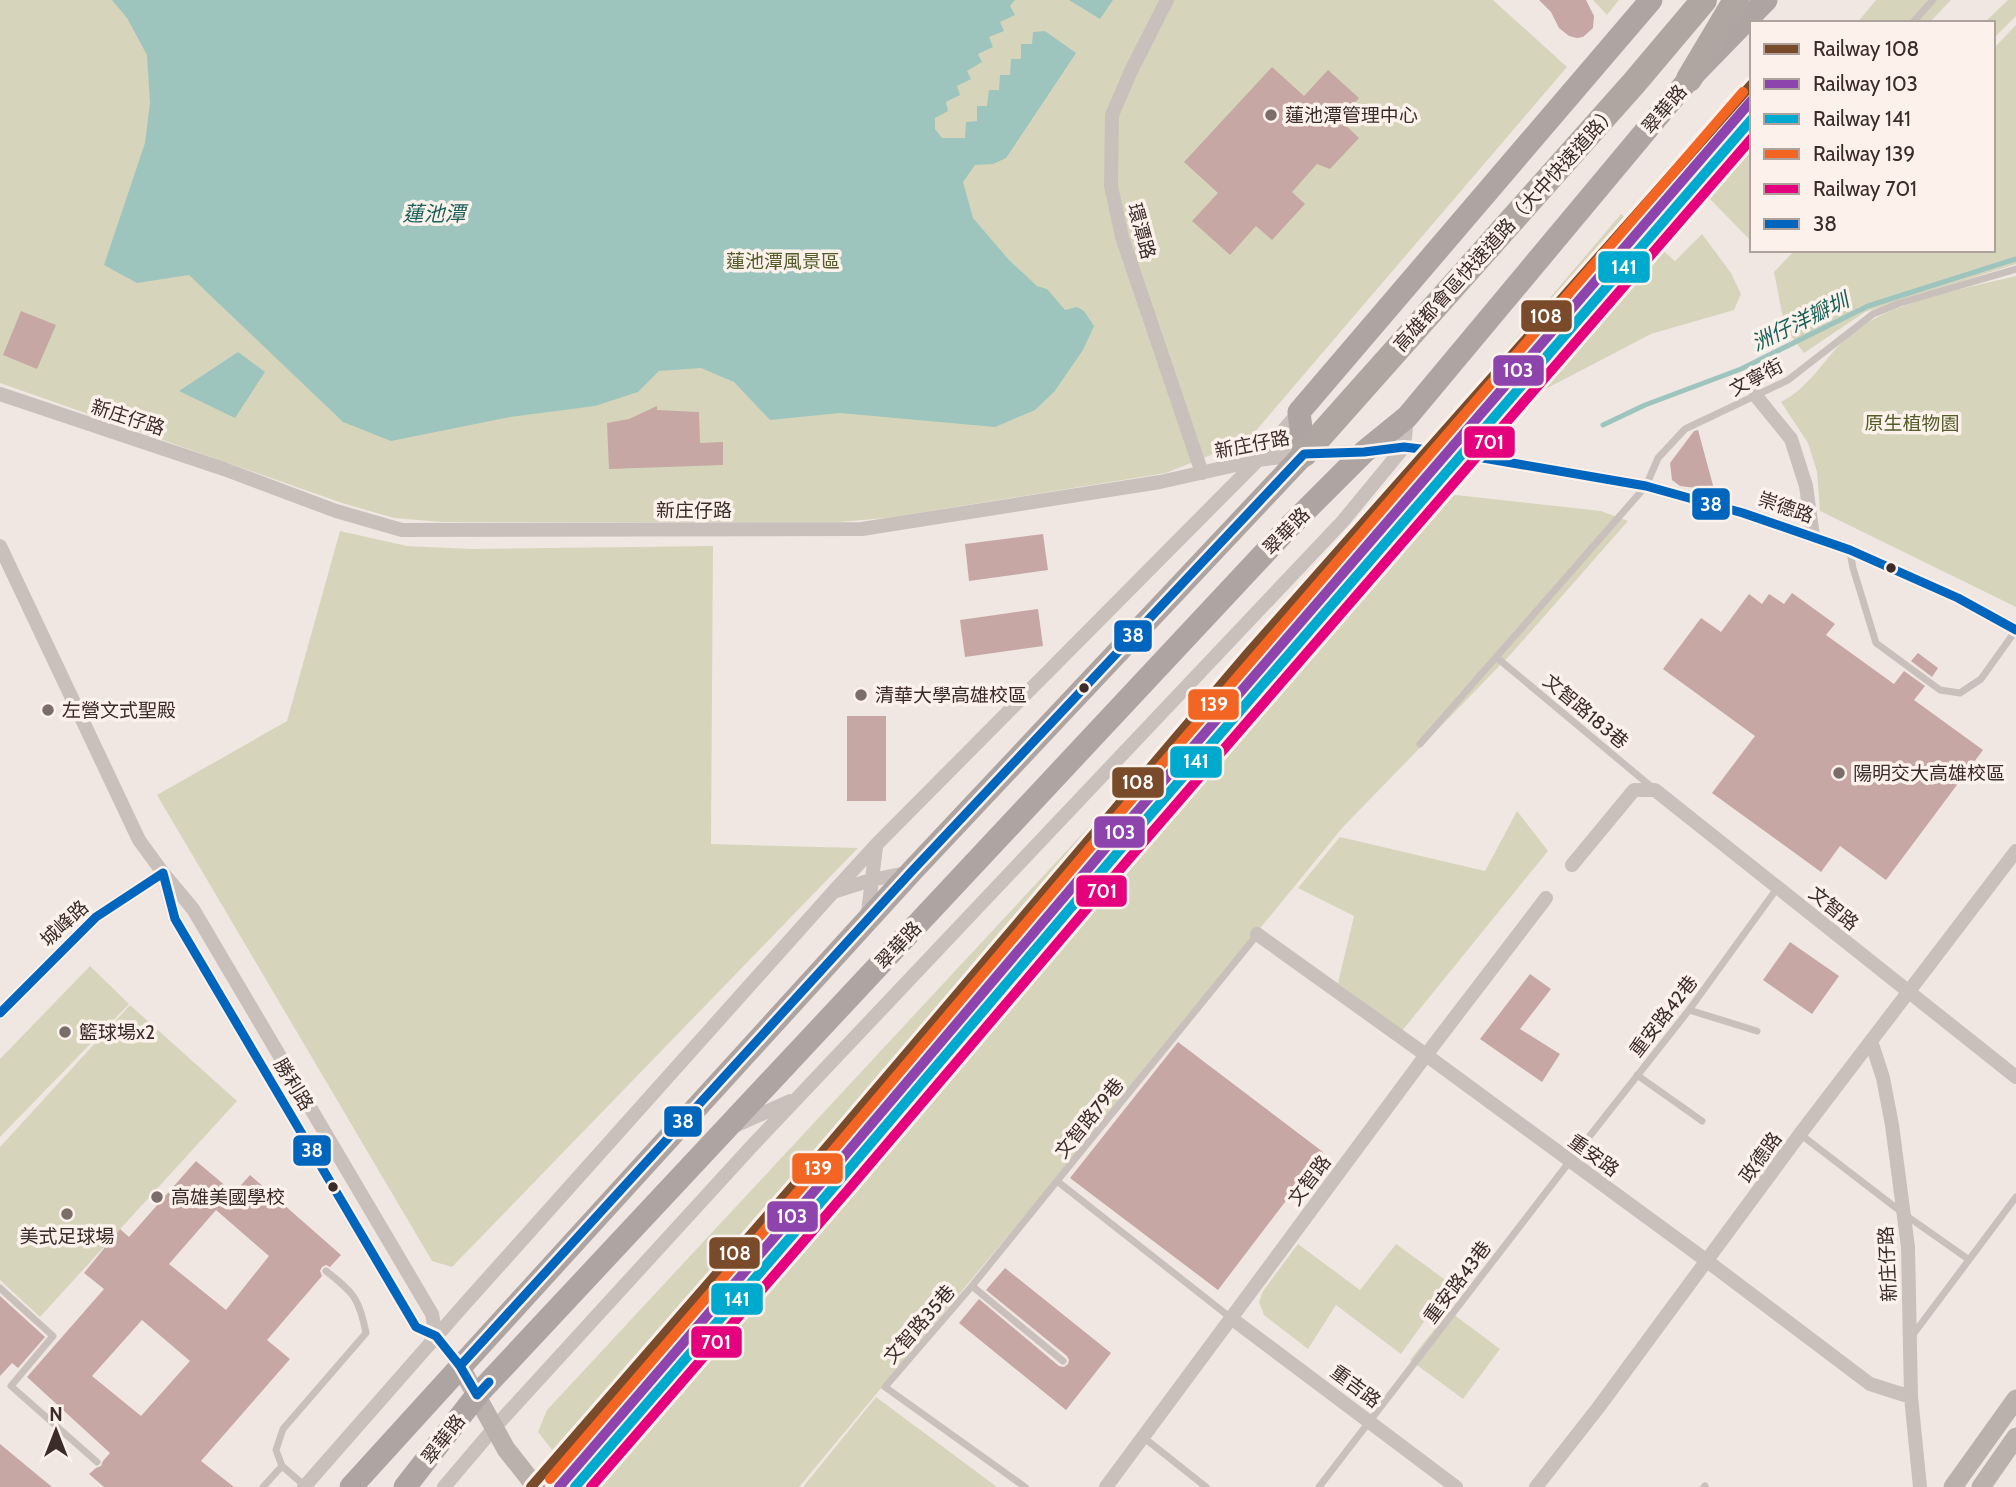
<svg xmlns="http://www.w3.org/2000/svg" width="2016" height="1487" font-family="Cabin,'Noto Sans TC',sans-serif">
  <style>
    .green { fill: #d6d5bb }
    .water { fill: #9dc5bd }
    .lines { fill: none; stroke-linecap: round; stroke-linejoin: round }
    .stream { stroke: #9dc5bd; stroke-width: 5 }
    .building { fill: #c6a7a3; fill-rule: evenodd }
    .lane { stroke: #c9c0bc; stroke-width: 7 }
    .street { stroke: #c9c0bc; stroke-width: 14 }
    .secondary { stroke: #bab0ac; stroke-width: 19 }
    .primary { stroke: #aea4a1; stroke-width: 23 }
    .highway { stroke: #afa6a2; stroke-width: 26 }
    .bus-1-casing { stroke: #fcf1eb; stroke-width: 14 }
    .bus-1 { stroke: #0065bd; stroke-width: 9 }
    .rail-1-casing { stroke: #fcf1eb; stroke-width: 16 }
    .rail-2-casing { stroke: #fcf1eb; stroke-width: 16 }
    .rail-3-casing { stroke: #fcf1eb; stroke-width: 16 }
    .rail-4-casing { stroke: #fcf1eb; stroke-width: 16 }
    .rail-5-casing { stroke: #fcf1eb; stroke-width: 16 }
    .rail-1 { stroke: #7a4b2a; stroke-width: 10 }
    .rail-2 { stroke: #8e44ad; stroke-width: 10 }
    .rail-3 { stroke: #00a9ce; stroke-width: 10 }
    .rail-4 { stroke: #f26522; stroke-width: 10 }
    .rail-5 { stroke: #e5007d; stroke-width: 10 }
    .poi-dot { fill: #7a6d6a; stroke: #fcf1eb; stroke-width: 2.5 }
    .bus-dot { fill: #3b2b29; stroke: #fcf1eb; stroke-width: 2.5 }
    .labels { text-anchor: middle; stroke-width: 7; stroke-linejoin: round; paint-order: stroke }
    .street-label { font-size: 19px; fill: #3b2b29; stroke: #fcf1eb }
    .poi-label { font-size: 19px; fill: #3b2b29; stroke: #fcf1eb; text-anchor: start }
    .park-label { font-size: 19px; fill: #535d29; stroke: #fcf1eb }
    .water-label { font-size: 21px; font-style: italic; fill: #19625a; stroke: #fcf1eb }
    .line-badge { stroke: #fcf1eb; stroke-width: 2.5 }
    .badge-label { font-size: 19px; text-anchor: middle; font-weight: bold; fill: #fff }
  </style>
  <rect width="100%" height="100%" fill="#f0e7e3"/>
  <!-- green -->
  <path class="green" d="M0,0H1493L1567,67L1248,440L1166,473L887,518L839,522H442L394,518L342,503L0,383Z
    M1593,0H1619L1607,15Z
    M1876,0H1951L1929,23H1857Z
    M2008,0H2016V16L1993,39V23H1984Z
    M2016,25V264L1865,312L1804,353L1785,328L1774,272L1795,250H1993V49Z
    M1752,147V242L1709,198Z
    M1621,214L1675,261L1702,234L1731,273L1741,294L1734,310L1651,334L1511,407L1448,418Z
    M2016,276V607L1820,511L1817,472L1808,443L1781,402C1812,386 1825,356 1850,335C1892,300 1964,289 2016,276Z
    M1411,490L1601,511L1628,521L1511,654L1343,827L1045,1191L799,1487H581L538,1432L547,1410L1388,505Z
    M340,531L407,546L471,549L713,546L711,844L858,848L452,1267L432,1261L157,795L287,721Z
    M1517,811L1548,851L1402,1031L1338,983L1354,916L1298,888L1340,837L1485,871Z
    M90,966L129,1004L0,1137V1059Z
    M130,1005L237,1101L40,1317L0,1280V1147Z
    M1298,1244L1360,1290L1396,1244L1451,1284L1401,1354L1336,1305L1308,1349L1264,1315L1259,1302L1263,1291Z
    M1449,1311L1500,1349L1463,1399L1410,1360Z
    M876,1397L997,1487H803Z"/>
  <!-- water -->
  <path class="water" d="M112,0H1015L1010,6L1015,15L1000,22L1004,31L989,37L993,47L978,54L982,62L967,71L971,79L957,86L960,95L946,102L948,111L935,118V129L942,138H965L966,122L977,121V106H987L989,90H999L1000,75H1010L1011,59H1021V44H1032L1033,32L1045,31L1076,53L1006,158L993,164L975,165L963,182L973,218L1009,260L1037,286L1047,289L1065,310L1077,307L1084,311L1094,326L1083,350L1054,392L1035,410L995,427L840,413L770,420L734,382L701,368L659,371L638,392L595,406L510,417L391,441L343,422L189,275L137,283L104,265L145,143L150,103L147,55L127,18Z
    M1069,0H1113L1100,19Z
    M238,352L265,372L235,418L179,391Z"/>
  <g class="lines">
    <!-- stream -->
    <path class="stream" d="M1603,425L1645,405L1741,369L1868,306L2016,259"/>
  </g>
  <!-- building -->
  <path class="building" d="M1539,0H1586L1594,16L1593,28L1583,37L1577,38L1569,36L1559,28L1551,12Z
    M1272,67L1304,96L1328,70L1359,98L1340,120L1359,138L1330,169L1317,164L1292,192L1305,204L1272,240L1256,226L1230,255L1192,221L1218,193L1184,162Z
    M21,311L56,325L37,369L3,355Z
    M657,406V410L699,412L700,443L723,442V465L609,469L607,423L629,419Z
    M1698,430L1714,489L1687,487L1680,486L1672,480L1670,463L1694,431Z
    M1043,534L1048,570L969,581L965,544Z
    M1792,593L1835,624L1826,635L1894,684L1904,671L1925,686L1914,700L1983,750L1886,880L1840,846L1821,872L1712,793L1755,736L1663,669L1701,618L1721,632L1749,594L1762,604L1769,594L1784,604Z
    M1038,609L1043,646L965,657L960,620Z
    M1918,653L1938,668L1932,677L1911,661Z
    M847,716H886V801H847Z
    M1790,942L1839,976L1812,1014L1763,980Z
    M1530,974L1551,989L1520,1029L1560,1054L1542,1082L1480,1039Z
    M1178,1042L1323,1152L1218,1290L1070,1178Z
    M196,1161L234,1193L250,1175L341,1255L330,1267L326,1265L322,1267L320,1271L322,1276L267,1340L290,1359L201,1461L234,1487H104L89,1474L96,1468L101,1466L103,1461L110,1453L27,1377L104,1289L84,1273L120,1229L129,1237ZM216,1210L269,1256L226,1310L169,1264ZM142,1320L190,1361L141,1416L92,1376Z
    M1005,1268L1111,1353L1066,1410L959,1323L979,1299L1059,1366L1064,1367L1068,1364L1069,1360L1067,1356L986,1290Z
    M0,1296L45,1337L18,1368L12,1363L0,1376Z
    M0,1444L52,1487H0Z"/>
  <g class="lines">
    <!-- lane -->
    <path class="lane" d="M1912,23L1933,0
      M1850,552L1853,568L1876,643L1940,690L1960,693L1981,679L2016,630
      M1496,657L1654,789
      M1420,744L1646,486L1658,458L1685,429L1788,380L1873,314L1900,303L2016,269
      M1689,1010L1757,1031
      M1637,1075L1702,1121
      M1800,1134L1904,1214L1968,1259
      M972,1286L1063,1361
      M0,1288L53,1336L11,1386L97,1462
      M1231,1318L1057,1181L1257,935
      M1912,1336L2016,1197
      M1143,1437L1206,1487
      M305,1486L282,1466L276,1450L283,1429L366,1333C359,1298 354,1293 326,1271
      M263,1487L282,1466
      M1025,1487L885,1387L972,1286L1057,1181
      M1319,1487L1570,1161L1689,1010L1778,887
      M1704,1487L1705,1486"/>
    <!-- street -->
    <path class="street" d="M1167,0L1131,71L1112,115L1111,186L1122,237L1202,473
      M0,394L224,469L336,511L402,530L862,529L1160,482L1258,460L1304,454L1364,452L1404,447L1454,453L1646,486L1743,513L1850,550L1958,598L2016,630
      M1756,396L1791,439L1806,486L1813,536
      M0,546L139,840L163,873L193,909L432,1314L436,1336
      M1572,865L1634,790H1655L2016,1077
      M164,878L175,919L416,1327L436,1336L460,1366
      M836,891L871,880L911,872
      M867,920L876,847
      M1257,934L1426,1055L1707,1261L1870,1384L1911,1397
      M0,1013L96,917L163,873
      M1871,1041L1883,1078L1892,1125L1908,1247L1911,1397L1920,1487
      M735,1126L790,1101
      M1231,1318L1456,1487
      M304,1487L463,1306L834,891L876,845L1258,460L1299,412
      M444,1487L495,1427L751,1147L1343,521L1404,447L1407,417
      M1106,1487L1426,1055L1546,898
      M1536,1487L1598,1408L1800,1134L2016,851"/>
    <!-- secondary -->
    <path class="secondary" d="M460,1366L506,1449L536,1487
      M1953,1487L2016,1399
      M1981,1487L2016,1437"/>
    <!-- primary -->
    <path class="primary" d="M351,1487L912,871L1304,454L1299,412L1651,0
      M405,1487L477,1395L1289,527L1364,452L1407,417L1689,79L1766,0"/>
    <!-- highway -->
    <path class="highway" d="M1689,79L1736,0
      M1304,454L1634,83L1704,0"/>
    <!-- bus-1 casing -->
    <g class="bus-1-casing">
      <path id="bus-1" d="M163,873L175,919L416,1327L436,1336L460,1366L477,1395L489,1382
        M0,1013L96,917L163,873
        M460,1366L912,871L1304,454L1364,452L1404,447L1454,453L1646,486L1743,513L1850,550L1958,598L2016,630"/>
    </g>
    <!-- bus-1 -->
    <use href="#bus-1" class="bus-1"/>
    <!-- rail-1 casing -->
    <g class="rail-1-casing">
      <path id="rail-1" d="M531,1487L815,1161L1249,652L1752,84"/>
    </g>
    <!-- rail-2 casing -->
    <g class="rail-2-casing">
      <path id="rail-2" d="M559,1487L829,1174L1109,844L1752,100"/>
    </g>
    <!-- rail-3 casing -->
    <g class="rail-3-casing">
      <path id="rail-3" d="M575,1487L838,1182L1118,852L1752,119"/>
    </g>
    <!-- rail-4 casing -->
    <g class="rail-4-casing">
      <path id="rail-4" d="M550,1479L820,1166L1100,836L1743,92"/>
    </g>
    <!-- rail-5 casing -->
    <g class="rail-5-casing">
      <path id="rail-5" d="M591,1487L848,1190L1128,860L1752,138"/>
    </g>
    <!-- rail-1 -->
    <use href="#rail-1" class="rail-1"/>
    <!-- rail-2 -->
    <use href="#rail-2" class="rail-2"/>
    <!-- rail-3 -->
    <use href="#rail-3" class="rail-3"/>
    <!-- rail-4 -->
    <use href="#rail-4" class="rail-4"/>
    <!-- rail-5 -->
    <use href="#rail-5" class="rail-5"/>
  </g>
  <!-- markers -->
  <g class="poi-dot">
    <circle cx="1271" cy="115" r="7"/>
    <circle cx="861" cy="695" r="7"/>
    <circle cx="48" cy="710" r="7"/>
    <circle cx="1839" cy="773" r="7"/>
    <circle cx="65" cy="1032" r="7"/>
    <circle cx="157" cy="1197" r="7"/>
    <circle cx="67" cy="1214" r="7"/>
  </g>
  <g class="bus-dot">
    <circle cx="1891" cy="568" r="6"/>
    <circle cx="1084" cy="688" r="6"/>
    <circle cx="333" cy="1187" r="6"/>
  </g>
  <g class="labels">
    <!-- street labels -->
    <g class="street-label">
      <text transform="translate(1664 109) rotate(-50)" y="7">翠華路</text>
      <text transform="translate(1505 228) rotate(-48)" y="7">高雄都會區快速道路（大中快速道路）</text>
      <text transform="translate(1142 231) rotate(75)" y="7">環潭路</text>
      <text transform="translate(1756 377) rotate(-28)" y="7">文寧街</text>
      <text transform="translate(128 417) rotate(18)" y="7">新庄仔路</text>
      <text transform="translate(1252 444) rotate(-11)" y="7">新庄仔路</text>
      <text transform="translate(1786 507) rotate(19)" y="7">崇德路</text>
      <text x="694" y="517">新庄仔路</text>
      <text transform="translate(1286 531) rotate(-46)" y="7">翠華路</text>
      <text transform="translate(1586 711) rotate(40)" y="7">文智路183巷</text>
      <text transform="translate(1834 908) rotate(39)" y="7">文智路</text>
      <text transform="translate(64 923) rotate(-43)" y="7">城峰路</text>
      <text transform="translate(898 945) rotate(-47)" y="7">翠華路</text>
      <text transform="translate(1663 1016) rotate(-52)" y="7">重安路42巷</text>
      <text transform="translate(294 1084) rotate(59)" y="7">勝利路</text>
      <text transform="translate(1089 1118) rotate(-51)" y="7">文智路79巷</text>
      <text transform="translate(1594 1155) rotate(36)" y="7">重安路</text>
      <text transform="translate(1760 1157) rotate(-54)" y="7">政德路</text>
      <text transform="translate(1309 1180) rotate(-53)" y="7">文智路</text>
      <text transform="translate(1887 1264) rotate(-93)" y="7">新庄仔路</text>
      <text transform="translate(1457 1282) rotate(-53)" y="7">重安路43巷</text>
      <text transform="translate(919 1324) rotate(-49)" y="7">文智路35巷</text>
      <text transform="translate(1356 1386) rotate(37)" y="7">重吉路</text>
      <text transform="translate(443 1439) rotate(-52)" y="7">翠華路</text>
    </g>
    <!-- poi labels -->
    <g class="poi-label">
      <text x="1285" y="122">蓮池潭管理中心</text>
      <text x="875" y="702">清華大學高雄校區</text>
      <text x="62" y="717">左營文式聖殿</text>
      <text x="1853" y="780">陽明交大高雄校區</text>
      <text x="79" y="1039">籃球場x2</text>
      <text x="171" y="1204">高雄美國學校</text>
      <text x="67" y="1243" text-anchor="middle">美式足球場</text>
    </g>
    <!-- park labels -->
    <g class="park-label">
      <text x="783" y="268">蓮池潭風景區</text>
      <text x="1912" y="430">原生植物園</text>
    </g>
    <!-- water labels -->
    <g class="water-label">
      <text x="434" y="221">蓮池潭</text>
      <text transform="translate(1800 322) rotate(-26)" y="7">洲仔洋瓣圳</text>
    </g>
  </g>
  <g class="line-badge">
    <rect x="1597" y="250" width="54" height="34" rx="7" fill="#00a9ce"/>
    <rect x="1520" y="299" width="53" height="34" rx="7" fill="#7a4b2a"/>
    <rect x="1492" y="354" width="53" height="33" rx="7" fill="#8e44ad"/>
    <rect x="1463" y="425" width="53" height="34" rx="7" fill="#e5007d"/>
    <rect x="1691" y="487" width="40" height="34" rx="7" fill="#0065bd"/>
    <rect x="1113" y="619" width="40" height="34" rx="7" fill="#0065bd"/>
    <rect x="1187" y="688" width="53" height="33" rx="7" fill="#f26522"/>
    <rect x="1169" y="745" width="54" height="34" rx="7" fill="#00a9ce"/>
    <rect x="1111" y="766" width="54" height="33" rx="7" fill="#7a4b2a"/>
    <rect x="1093" y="815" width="53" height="34" rx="7" fill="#8e44ad"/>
    <rect x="1075" y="874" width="53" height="34" rx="7" fill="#e5007d"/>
    <rect x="663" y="1105" width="40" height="33" rx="7" fill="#0065bd"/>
    <rect x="292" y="1134" width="40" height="33" rx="7" fill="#0065bd"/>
    <rect x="791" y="1152" width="53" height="33" rx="7" fill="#f26522"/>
    <rect x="766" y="1200" width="53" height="33" rx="7" fill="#8e44ad"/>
    <rect x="708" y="1236" width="53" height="34" rx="7" fill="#7a4b2a"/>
    <rect x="710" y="1282" width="54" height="34" rx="7" fill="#00a9ce"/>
    <rect x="690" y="1325" width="53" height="34" rx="7" fill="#e5007d"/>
  </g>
  <g class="badge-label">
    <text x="1624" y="274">141</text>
    <text x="1546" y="323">108</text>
    <text x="1518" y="377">103</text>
    <text x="1489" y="449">701</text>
    <text x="1711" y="511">38</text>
    <text x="1133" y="642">38</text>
    <text x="1214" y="711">139</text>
    <text x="1196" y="768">141</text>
    <text x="1138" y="789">108</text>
    <text x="1120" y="839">103</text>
    <text x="1102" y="898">701</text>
    <text x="683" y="1128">38</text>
    <text x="312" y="1157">38</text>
    <text x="818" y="1175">139</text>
    <text x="792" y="1223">103</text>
    <text x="735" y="1260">108</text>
    <text x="737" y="1306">141</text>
    <text x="716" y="1349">701</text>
  </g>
  <!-- legend -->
  <rect x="1750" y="21" width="245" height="231" fill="#fcf1eb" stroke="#afa29d" stroke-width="2"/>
  <rect x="1764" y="44" width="35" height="10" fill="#7a4b2a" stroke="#afa29d" stroke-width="2"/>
  <text x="1813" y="56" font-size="21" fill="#3b2b29">Railway 108</text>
  <rect x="1764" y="79" width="35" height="10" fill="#8e44ad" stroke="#afa29d" stroke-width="2"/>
  <text x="1813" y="91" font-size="21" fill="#3b2b29">Railway 103</text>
  <rect x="1764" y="114" width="35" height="10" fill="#00a9ce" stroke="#afa29d" stroke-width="2"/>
  <text x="1813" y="126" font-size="21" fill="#3b2b29">Railway 141</text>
  <rect x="1764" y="149" width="35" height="10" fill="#f26522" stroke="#afa29d" stroke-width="2"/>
  <text x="1813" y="161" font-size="21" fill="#3b2b29">Railway 139</text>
  <rect x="1764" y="184" width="35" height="10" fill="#e5007d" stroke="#afa29d" stroke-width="2"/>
  <text x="1813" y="196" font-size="21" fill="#3b2b29">Railway 701</text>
  <rect x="1764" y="219" width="35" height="10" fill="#0065bd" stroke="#afa29d" stroke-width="2"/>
  <text x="1813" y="231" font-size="21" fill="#3b2b29">38</text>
  <!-- north arrow -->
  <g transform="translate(56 1431)" stroke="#fcf1eb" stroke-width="5" paint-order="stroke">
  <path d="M0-5L12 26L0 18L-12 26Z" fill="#3b2b29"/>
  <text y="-10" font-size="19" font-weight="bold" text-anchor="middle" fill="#3b2b29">N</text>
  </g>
</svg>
